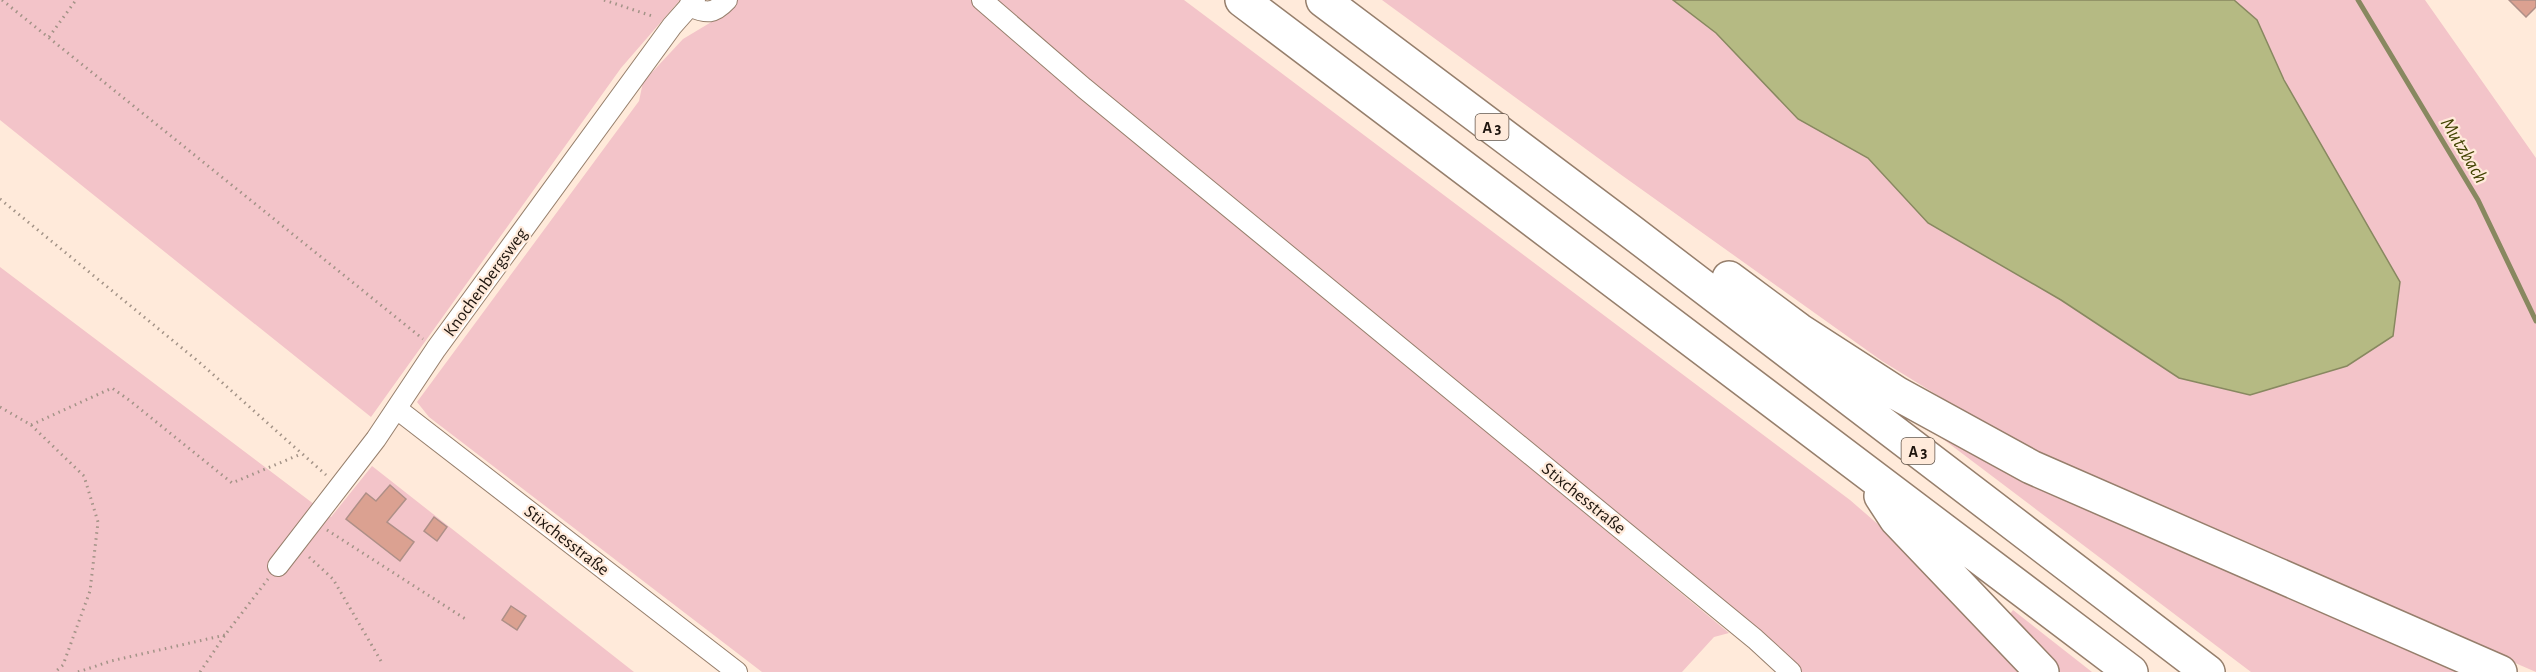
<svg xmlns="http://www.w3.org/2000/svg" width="2536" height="672" font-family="'Alegreya Sans',sans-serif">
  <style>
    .green { fill: #f3c4c9 }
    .water { fill: #b5ba83; stroke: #888860; stroke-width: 1.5 }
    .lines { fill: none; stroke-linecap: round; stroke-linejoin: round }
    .stream { stroke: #888860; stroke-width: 5 }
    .building { fill: #dba191; stroke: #ae8f87; stroke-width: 1.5 }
    .street-casing { stroke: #967f6c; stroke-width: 22 }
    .highway-casing { stroke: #967f6c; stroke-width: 36 }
    .path { stroke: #a39387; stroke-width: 3; stroke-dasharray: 1.5 4.5; stroke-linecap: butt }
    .street { stroke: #fff; stroke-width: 20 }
    .highway { stroke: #fff; stroke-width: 33 }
    .labels { text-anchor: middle; stroke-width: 4.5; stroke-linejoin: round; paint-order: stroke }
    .shield { fill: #ffeada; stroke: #62554b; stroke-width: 1.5 }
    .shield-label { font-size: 16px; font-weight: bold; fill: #1e150e }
    .street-label { font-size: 18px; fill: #1e150e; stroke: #ffeada }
    .water-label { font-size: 20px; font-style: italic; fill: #414300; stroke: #ffeada }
  </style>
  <rect width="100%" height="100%" fill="#ffeada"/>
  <!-- green -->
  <path class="green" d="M0,0H680L621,68L371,417L0,120Z
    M737,0H972L1079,93L1729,633L1714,637L1682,672H762L429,417L417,402L639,101L643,82L683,39L723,15Z
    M993,0H1184L1850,500L1918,559L2028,672H1796Z
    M1382,0H1673L1716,33L1798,119L1868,158L1928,223L2061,300L2179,378H2302L2347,366L2400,282L2284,80L2257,20L2234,0H2425L2536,158V672L2121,493L1997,432L1882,361L1620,174Z
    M0,267L331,517L372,466L634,672H0Z
    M1940,433L2468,672H2251L1939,436Z
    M2013,610L2092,672H2058L2007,618Z"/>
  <!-- water -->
  <path class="water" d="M1673,0H2234L2257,20L2284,80L2400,282L2393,336L2347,366L2250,395L2179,378L2061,300L1928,223L1868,158L1798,119L1716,33Z"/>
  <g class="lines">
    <!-- stream -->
    <path class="stream" d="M2358,0L2478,200L2536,321"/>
  </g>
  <!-- building -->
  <path class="building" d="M2509,0H2536V7L2526,17Z
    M390,485L406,499L387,522L414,542L400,561L346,519L366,493L376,501Z
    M434,517L447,527L437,541L424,531Z
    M511,606L526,616L517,630L502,620Z"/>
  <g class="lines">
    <!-- street casing -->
    <g class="street-casing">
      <path id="street" d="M982,0L1084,88L1755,639L1791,672
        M689,6C707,14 714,14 727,0
        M397,409L737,672
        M278,566L376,439L436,349L672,26L695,0"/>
    </g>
    <!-- highway casing -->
    <g class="highway-casing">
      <path id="highway" d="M1242,0L2131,672
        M1323,0L1629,230L2208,672
        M1729,278L1799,330L1898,394L2031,467L2500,672
        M1881,496L1896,519L2042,672"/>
    </g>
    <!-- path -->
    <path class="path" d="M2,0L423,339
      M604,0L655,17
      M49,37L76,0
      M0,199L199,362L326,475
      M0,407L31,425L112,388L129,400L232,483L301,454
      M31,425L84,476L98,522L90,591L63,665L55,672
      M327,530L467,620
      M309,557L333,579L381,661
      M78,672L111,661L225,635
      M200,672L225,635L268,579"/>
    <!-- street -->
    <use href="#street" class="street"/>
    <!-- highway -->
    <use href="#highway" class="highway"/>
  </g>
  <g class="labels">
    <!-- shield labels -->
    <g class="shield">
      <rect x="1475.5" y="114" width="33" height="26" rx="4.5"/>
      <rect x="1901.5" y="438" width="33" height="26" rx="4.5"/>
    </g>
    <g class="shield-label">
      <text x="1492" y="133">A 3</text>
      <text x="1918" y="457">A 3</text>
    </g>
    <!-- street labels -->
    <g class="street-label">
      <text transform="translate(485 282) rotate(-54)" y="6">Knochenbergsweg</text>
      <text transform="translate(1584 498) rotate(39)" y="6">Stixchesstraße</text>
      <text transform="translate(567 540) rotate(38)" y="6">Stixchesstraße</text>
    </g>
    <!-- water labels -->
    <g class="water-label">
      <text transform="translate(2465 150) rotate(59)" y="7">Mutzbach</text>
    </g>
  </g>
</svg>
